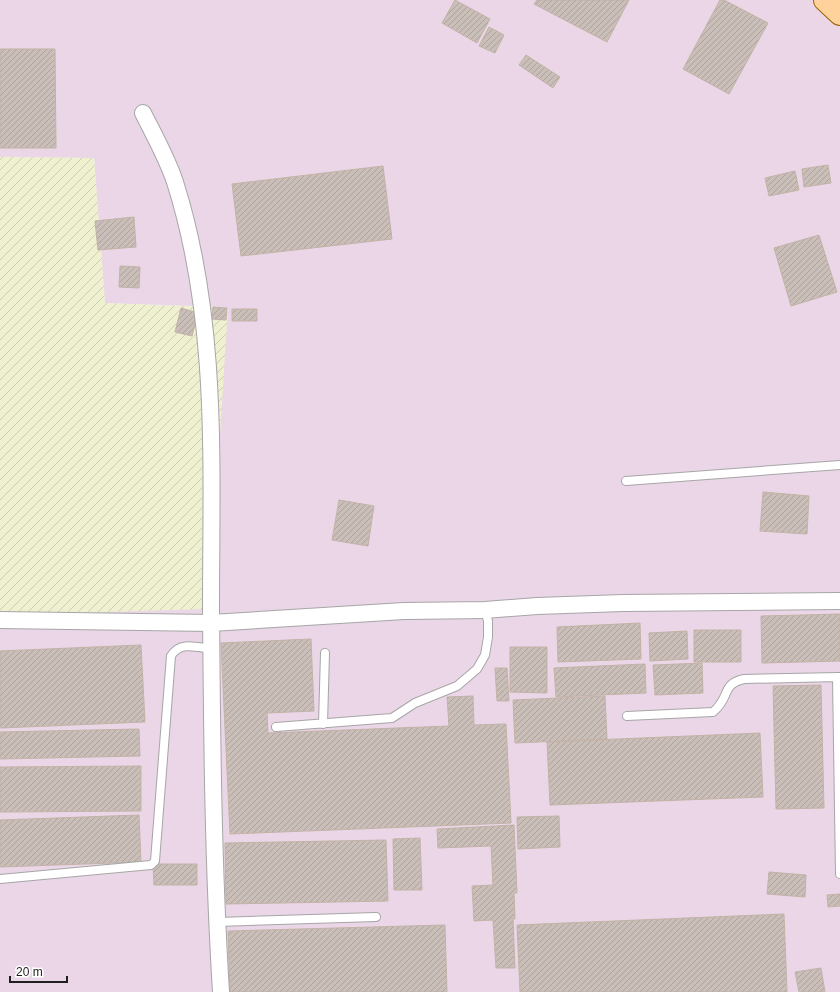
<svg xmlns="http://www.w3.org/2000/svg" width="840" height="992" font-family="Arial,sans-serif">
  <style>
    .industrial { fill: #ead6e7 }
    .farmland { fill: url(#farmland-furrows) }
    .building { fill: url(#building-hatch); stroke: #c3b2a6 }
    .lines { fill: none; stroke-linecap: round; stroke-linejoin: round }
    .lane-casing { stroke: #a6a6a6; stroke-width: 10 }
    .street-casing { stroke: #a6a6a6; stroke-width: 18 }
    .primary-casing { stroke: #9a6300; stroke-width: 24 }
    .lane { stroke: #fff; stroke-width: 8 }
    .street { stroke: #fff; stroke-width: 16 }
    .primary { stroke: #ffd19b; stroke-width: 22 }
  </style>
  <defs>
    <pattern id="farmland-furrows" width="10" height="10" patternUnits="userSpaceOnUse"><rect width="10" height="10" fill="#eef0cf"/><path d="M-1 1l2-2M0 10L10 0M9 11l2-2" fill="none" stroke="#cccdb1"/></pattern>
    <pattern id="building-hatch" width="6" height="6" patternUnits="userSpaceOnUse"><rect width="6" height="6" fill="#c9beb8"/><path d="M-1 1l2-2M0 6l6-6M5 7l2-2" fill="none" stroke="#aca39e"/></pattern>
  </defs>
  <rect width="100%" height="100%" fill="#f0ece5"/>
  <!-- industrial -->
  <path class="industrial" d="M0,0H840V992H0V615L227,307L105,303L94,158L0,157Z"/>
  <!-- farmland -->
  <path class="farmland" d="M0,157L94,158L105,303L228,308L209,609L0,615Z"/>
  <!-- building -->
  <path class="building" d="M455,0L490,19L477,43L442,23Z
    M537,0H629L607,42L534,4Z
    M720,0H724L768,23L729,94L683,69Z
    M489,27L504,35L495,53L479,46Z
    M0,49H55L56,148H0Z
    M526,55L560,77L553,88L519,65Z
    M828,165L831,183L804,187L802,169Z
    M383,166L392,239L241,256L232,184Z
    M795,171L799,190L769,196L765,178Z
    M134,217L136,247L98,250L95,221Z
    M819,235L837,292L791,306L774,248Z
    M120,266L140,267L139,288L119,287Z
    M213,307L227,308L226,320L212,319Z
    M181,308L198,313L192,336L175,332Z
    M232,309H257V321H232Z
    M763,492L809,496L807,534L760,531Z
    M339,500L374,506L368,546L332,540Z
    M840,614V661L762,663L761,616Z
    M640,623L641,659L558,662L557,627Z
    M694,630H741V662H694Z
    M687,631L688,659L650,661L649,633Z
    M311,639L314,711L267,713L268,733L449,726L447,697L473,696L474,725L506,724L511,823L230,834L221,643Z
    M141,645L145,722L0,728V651Z
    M510,647H547V693L510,692Z
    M702,663L703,693L655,695L653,665Z
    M645,664L646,693L556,697L554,668Z
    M495,668H507L509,701H497Z
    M821,685L824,808L776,809L773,686Z
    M605,696L607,739L515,743L513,700Z
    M139,729L140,756L0,759V732Z
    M760,733L763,797L550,805L547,742Z
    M141,766V811L0,812V767Z
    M139,815L141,862L0,867V820Z
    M559,816L560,847L518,849L517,817Z
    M514,825L517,893H514L515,919H513L515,968H496L493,920L474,921L472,886L493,885L491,846L438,848L437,829Z
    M420,838L422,890H394L393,839Z
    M386,840L388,901L226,904L225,843Z
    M153,864H197V885H154Z
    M769,872L806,875L805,897L767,894Z
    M840,894V906L828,907L827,895Z
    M784,914L787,992H520L517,925Z
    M445,925L447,992H230L228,931Z
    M821,968L825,992H799L795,972Z"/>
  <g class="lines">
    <!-- lane casing -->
    <g class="lane-casing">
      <path id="lane" d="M626,481L840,465
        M837,677L840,874
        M627,716L713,712C731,697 721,684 744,679L840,677
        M323,724L325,653
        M276,727L392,718L415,703L457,686L477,669L485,655L488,637V621L485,610
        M0,879L151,865L155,861L171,656C180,641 196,647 212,649
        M217,922L376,917"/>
    </g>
    <!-- street casing -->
    <g class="street-casing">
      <path id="street" d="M143,113C154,135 167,158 175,182C219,321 211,464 211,608C212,736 213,864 221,992
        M0,620L211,623L404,611L485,610L537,606L623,603L840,601"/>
    </g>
    <!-- primary casing -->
    <g class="primary-casing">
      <path id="primary" d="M825,0L840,14"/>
    </g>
    <!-- lane -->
    <use href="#lane" class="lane"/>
    <!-- street -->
    <use href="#street" class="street"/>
    <!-- primary -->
    <use href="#primary" class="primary"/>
  </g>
  <!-- scale -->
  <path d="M10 976v6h57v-6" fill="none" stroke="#1f1f1f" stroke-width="2"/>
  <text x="16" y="976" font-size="12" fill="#1f1f1f" stroke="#ffffff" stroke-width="3" paint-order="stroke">20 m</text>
</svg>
